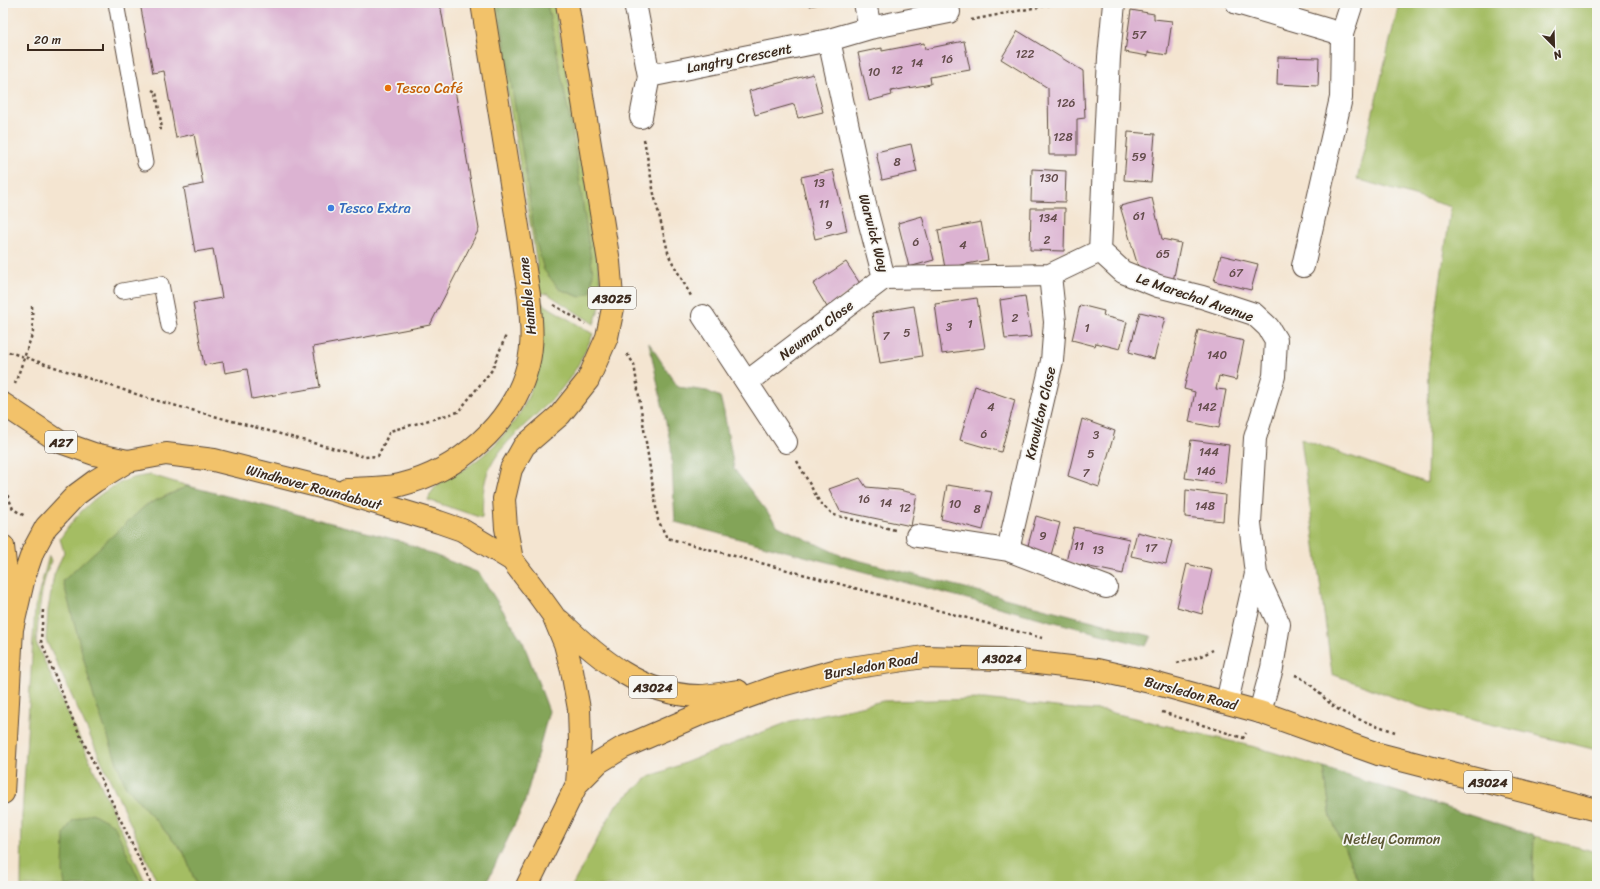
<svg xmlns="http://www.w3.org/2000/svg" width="1600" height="889" font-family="Sriracha,sans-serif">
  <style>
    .green { fill: #a4bd63; stroke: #707440 }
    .forest { fill: #83a459; stroke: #5f673c }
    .building { fill: #dcb3d2 }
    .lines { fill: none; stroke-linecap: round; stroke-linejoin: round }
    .lane-casing { stroke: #574639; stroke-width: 17 }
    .street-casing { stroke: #574639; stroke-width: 24 }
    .primary-casing { stroke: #574639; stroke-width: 24 }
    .path { stroke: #574639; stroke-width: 2.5; stroke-dasharray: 3 3; stroke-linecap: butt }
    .lane { stroke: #fff; stroke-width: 15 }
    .street { stroke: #fff; stroke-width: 22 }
    .primary { stroke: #f2c26a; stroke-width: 22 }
    .food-dot { fill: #e8710a; stroke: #f6f6f2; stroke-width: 1.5 }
    .shop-dot { fill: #3f7fe0; stroke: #f6f6f2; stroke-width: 1.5 }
    .labels { text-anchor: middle; stroke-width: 3.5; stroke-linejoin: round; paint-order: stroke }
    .number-label { font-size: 12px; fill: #634c4b }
    .shield { fill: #f6f6f2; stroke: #73675e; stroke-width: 1 }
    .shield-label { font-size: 13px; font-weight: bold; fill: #3b2a1e }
    .street-label { font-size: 14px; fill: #3b2a1e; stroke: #f6f6f2 }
    .food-label { font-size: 14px; fill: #c56008; stroke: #f6f6f2; text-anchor: start }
    .shop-label { font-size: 14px; fill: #366cbe; stroke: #f6f6f2; text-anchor: start }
    .park-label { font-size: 14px; fill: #5a5633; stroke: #f6f6f2 }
  </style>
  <rect width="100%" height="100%" fill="#f6f6f2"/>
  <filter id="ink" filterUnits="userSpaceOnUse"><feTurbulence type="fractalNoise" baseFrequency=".025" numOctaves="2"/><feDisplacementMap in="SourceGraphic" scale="8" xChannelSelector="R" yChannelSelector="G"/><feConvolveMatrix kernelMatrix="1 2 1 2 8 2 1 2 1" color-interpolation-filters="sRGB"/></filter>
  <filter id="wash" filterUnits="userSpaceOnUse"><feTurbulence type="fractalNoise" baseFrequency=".012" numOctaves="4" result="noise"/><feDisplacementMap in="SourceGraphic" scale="16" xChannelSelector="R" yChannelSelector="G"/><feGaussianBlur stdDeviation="0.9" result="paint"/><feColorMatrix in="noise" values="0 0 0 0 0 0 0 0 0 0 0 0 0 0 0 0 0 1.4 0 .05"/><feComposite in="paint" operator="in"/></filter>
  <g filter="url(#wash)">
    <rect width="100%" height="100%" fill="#f4e5d1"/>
    <!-- green -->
    <path class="green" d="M492,3H554L593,216L601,285L600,307L594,324L548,294L538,293L537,264Z
      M1399,3H1597V750L1420,707L1332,674L1301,439L1427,483L1429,362L1451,207L1357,179Z
      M540,302L593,334C585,353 576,371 563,387C541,415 501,439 488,472C482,487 483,503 482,518L428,500C437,476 455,477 473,463C500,444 527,411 534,378C536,371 536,362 536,354C537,337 539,320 540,302Z
      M151,475L188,486L146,505L125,785L184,853L197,886H159L46,640L48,610L54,575L64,552L60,539C76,514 98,491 127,480C134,477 143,476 151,475Z
      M49,556L51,561C40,586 39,616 36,643L147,886H21L22,816L35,607Z
      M984,699L1083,710L1105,711L1259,748L1324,768L1331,818L1359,881L1363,886H572L616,805L649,777L791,721L883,701Z
      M1534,836L1597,852V886H1532Z"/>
    <!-- forest -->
    <path class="forest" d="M498,3H547L572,130L593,273L591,292L580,297L559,289L544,270L535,239L524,162Z
      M649,343L678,387L707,391L720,397L724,412L734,469L778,526L842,556L1151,636L1146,646L675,522L671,446Z
      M188,486L397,540L479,573L523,642L549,711L524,805L485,886H197L184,853L125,785L94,698L63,581L146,505Z
      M1324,768L1534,836L1532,886H1363L1359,881L1331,818Z
      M92,813L114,825L142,886H65L63,872L64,834L72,821Z"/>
    <g id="blocks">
      <!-- building -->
      <path class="building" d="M140,3H440L479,229L430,325L313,347L320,387L252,399L247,369L225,373L223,362L204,365L193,303L222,298L213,249L195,252L184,188L203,184L194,134L176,138L164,71L153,73Z
        M809,3H820V4L810,6Z
        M1131,10L1154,14V19L1172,21L1167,55L1148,52V56L1125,52Z
        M1018,31L1083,71L1085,118L1077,119V155H1049L1048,88L1001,59Z
        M964,41L970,70L930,77L931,84L891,91L892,95L869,101L858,53L882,48V51L924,43L925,49Z
        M1278,57L1319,58L1318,86L1277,84Z
        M813,74L823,112L798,118L794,104L755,115L749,91Z
        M1128,132L1155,134L1151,182L1124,180Z
        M911,144L917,172L882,180L876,152Z
        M1032,169L1066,171L1065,202L1031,201Z
        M833,170L847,231L815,239L801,177Z
        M1152,198L1162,239L1181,243L1173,281L1140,273L1120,206Z
        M1031,208H1065L1064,251L1030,250Z
        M922,216L934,260L909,267L898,223Z
        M981,222L988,260L945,268L938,230Z
        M1221,255L1258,264L1251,290L1214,281Z
        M846,262L861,285L827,307L813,284Z
        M1025,296L1031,337L1005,339L1000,300Z
        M977,298L985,348L942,354L935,304Z
        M1080,305L1104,311L1103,316L1127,322L1120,349L1096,343L1095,346L1072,340Z
        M914,306L922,356L880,363L872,313Z
        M1140,312L1165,318L1154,359L1129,352Z
        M1198,330L1244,341L1236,380L1219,376L1216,389L1226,390L1219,428L1189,422L1195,392L1184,389Z
        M975,386L1015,400L1001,452L960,440Z
        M1082,419L1115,431L1099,487L1068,476Z
        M1191,440L1229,445L1225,484L1185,478Z
        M860,478L866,487L899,490L917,494L911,526L840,511L829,489Z
        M947,485L992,492L983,530L941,519Z
        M1186,490L1225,495L1223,521L1185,517Z
        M1036,516L1060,523L1051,555L1027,549Z
        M1074,527L1129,539L1123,574L1066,562Z
        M1137,532L1172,541L1166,564L1131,556Z
        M1187,564L1212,570L1202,614L1177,607Z"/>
    </g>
  </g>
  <g filter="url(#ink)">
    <use href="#blocks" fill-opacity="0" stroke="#574639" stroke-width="1"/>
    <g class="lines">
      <!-- lane casing -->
      <g class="lane-casing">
        <path id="lane" d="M116,3L145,163
          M122,291L161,284L169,326"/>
      </g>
      <!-- street casing -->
      <g class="street-casing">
        <path id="street" d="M635,3L649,76L641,117
          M865,3L870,28
          M1114,3L1109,57L1100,251L1123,272L1158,286L1202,297L1254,314L1268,327L1276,340L1274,376L1255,438L1250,523L1256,574L1227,702
          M1237,3L1342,34
          M829,40L865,205L884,278L1050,275L1100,251
          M649,76L829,40L870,28L949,12
          M1303,266L1341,98L1342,34L1352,3
          M703,316L786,442
          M747,382L884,278
          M917,536L1008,550L1106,587
          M1008,550L1052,361L1055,322L1050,275
          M1256,574L1279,624L1272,668L1260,712"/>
      </g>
      <!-- primary casing -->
      <g class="primary-casing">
        <path id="primary" d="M3,404L60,442L94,454L128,461
          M346,489C363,488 383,489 400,485C458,471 513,424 528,365C534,342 531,319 529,295L482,3
          M3,546L10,610
          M512,560L506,528L504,499L511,469L524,446L560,415L588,380L607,337L613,308L609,262L567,3
          M560,621C598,658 642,695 698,696C711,696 725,693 738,691
          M577,784L599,762L622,748L703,713L775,687L837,670L924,657L1002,659L1097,670L1150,682L1260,712L1378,754L1597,810
          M3,793L12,629L24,577L33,551L46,527L76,495L95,481L128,461L166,454L214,460L333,490L439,522L462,530L512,560L532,586L553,615L565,644L572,671L579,709L580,742L577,784L527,886"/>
      </g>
      <!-- path -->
      <path class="path" d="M971,20L1059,3
        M152,90L156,92L162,129H159
        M644,139L654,194L669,256L691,296
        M554,305L585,324
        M3,350L151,399L365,457L378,456L390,431L458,412L492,370L506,335
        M627,354L634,364L658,520L667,538L1042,638
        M15,384L33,332L32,306
        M797,461L820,503L834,515L895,530
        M3,484L13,509L25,516
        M43,610L41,641L73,720L152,886
        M1177,663L1199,657L1213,650
        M1295,675C1310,681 1321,696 1333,706C1351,719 1375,724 1395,732
        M1162,712L1243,738L1246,733"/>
      <!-- lane -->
      <use href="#lane" class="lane"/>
      <!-- street -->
      <use href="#street" class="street"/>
      <!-- primary -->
      <use href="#primary" class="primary"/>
    </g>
  </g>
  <!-- markers -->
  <circle class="food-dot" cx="388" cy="88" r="4"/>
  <circle class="shop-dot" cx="331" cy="208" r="4"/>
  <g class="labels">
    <!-- number labels -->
    <g class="number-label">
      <text x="1139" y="39">57</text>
      <text x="1025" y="58">122</text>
      <text x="947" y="63">16</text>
      <text x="917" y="67">14</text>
      <text x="897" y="74">12</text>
      <text x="874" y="76">10</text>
      <text x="1066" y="107">126</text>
      <text x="1063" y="141">128</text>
      <text x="1139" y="161">59</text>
      <text x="897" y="166">8</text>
      <text x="1049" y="182">130</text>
      <text x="819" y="187">13</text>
      <text x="824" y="208">11</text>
      <text x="1139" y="220">61</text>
      <text x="1048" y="222">134</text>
      <text x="829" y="229">9</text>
      <text x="1047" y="244">2</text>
      <text x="916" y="246">6</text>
      <text x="963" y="249">4</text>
      <text x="1163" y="258">65</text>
      <text x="1236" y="277">67</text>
      <text x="1015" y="322">2</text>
      <text x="970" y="328">1</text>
      <text x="949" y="331">3</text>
      <text x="1087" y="332">1</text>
      <text x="907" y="337">5</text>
      <text x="886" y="340">7</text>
      <text x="1217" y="359">140</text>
      <text x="991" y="411">4</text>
      <text x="1207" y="411">142</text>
      <text x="984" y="438">6</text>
      <text x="1096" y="439">3</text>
      <text x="1209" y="456">144</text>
      <text x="1091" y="458">5</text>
      <text x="1206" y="475">146</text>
      <text x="1086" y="477">7</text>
      <text x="864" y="503">16</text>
      <text x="886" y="507">14</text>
      <text x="955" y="508">10</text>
      <text x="1205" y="510">148</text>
      <text x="905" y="512">12</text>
      <text x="977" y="513">8</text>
      <text x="1043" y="540">9</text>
      <text x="1079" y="550">11</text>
      <text x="1151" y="552">17</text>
      <text x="1098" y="554">13</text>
    </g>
    <!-- shield labels -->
    <g class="shield">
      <rect x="588" y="287" width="48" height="22" rx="3"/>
      <rect x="45" y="431" width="32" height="22" rx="3"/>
      <rect x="978" y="647" width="48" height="22" rx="3"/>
      <rect x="629" y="676" width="48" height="22" rx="3"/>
      <rect x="1464" y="771" width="48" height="22" rx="3"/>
    </g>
    <g class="shield-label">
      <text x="612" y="303">A3025</text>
      <text x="61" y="447">A27</text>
      <text x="1002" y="663">A3024</text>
      <text x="653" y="692">A3024</text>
      <text x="1488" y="787">A3024</text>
    </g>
    <!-- street labels -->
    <g class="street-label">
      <text transform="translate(739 58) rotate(-11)" y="5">Langtry Crescent</text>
      <text transform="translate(874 233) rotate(75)" y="5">Warwick Way</text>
      <text transform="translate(527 296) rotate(-96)" y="5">Hamble Lane</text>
      <text transform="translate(1195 297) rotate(19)" y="5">Le Marechal Avenue</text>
      <text transform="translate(816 330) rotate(-37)" y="5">Newman Close</text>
      <text transform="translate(1040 413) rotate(-77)" y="5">Knowlton Close</text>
      <text transform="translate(314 487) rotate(15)" y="5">Windhover Roundabout</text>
      <text transform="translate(871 666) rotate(-10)" y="5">Bursledon Road</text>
      <text transform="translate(1191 693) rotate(15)" y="5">Bursledon Road</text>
    </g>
    <!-- food labels -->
    <g class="food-label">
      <text x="396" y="93">Tesco Café</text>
    </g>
    <!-- shop labels -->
    <g class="shop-label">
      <text x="339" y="213">Tesco Extra</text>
    </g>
    <!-- park labels -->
    <g class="park-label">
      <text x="1392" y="844">Netley Common</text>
    </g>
  </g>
  <!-- margin -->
  <rect width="1600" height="889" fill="none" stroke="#f6f6f2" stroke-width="16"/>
  <!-- north arrow -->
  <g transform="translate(1554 46) rotate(157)" stroke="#f6f6f2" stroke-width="3" paint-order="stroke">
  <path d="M0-3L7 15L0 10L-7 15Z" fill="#3b2a1e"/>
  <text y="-6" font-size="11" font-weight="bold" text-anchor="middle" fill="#3b2a1e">N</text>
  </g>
  <!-- scale -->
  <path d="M28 44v6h75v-6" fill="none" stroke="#3b2a1e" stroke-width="2"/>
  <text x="34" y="44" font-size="12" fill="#3b2a1e" stroke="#f6f6f2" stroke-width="3" paint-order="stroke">20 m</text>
</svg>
